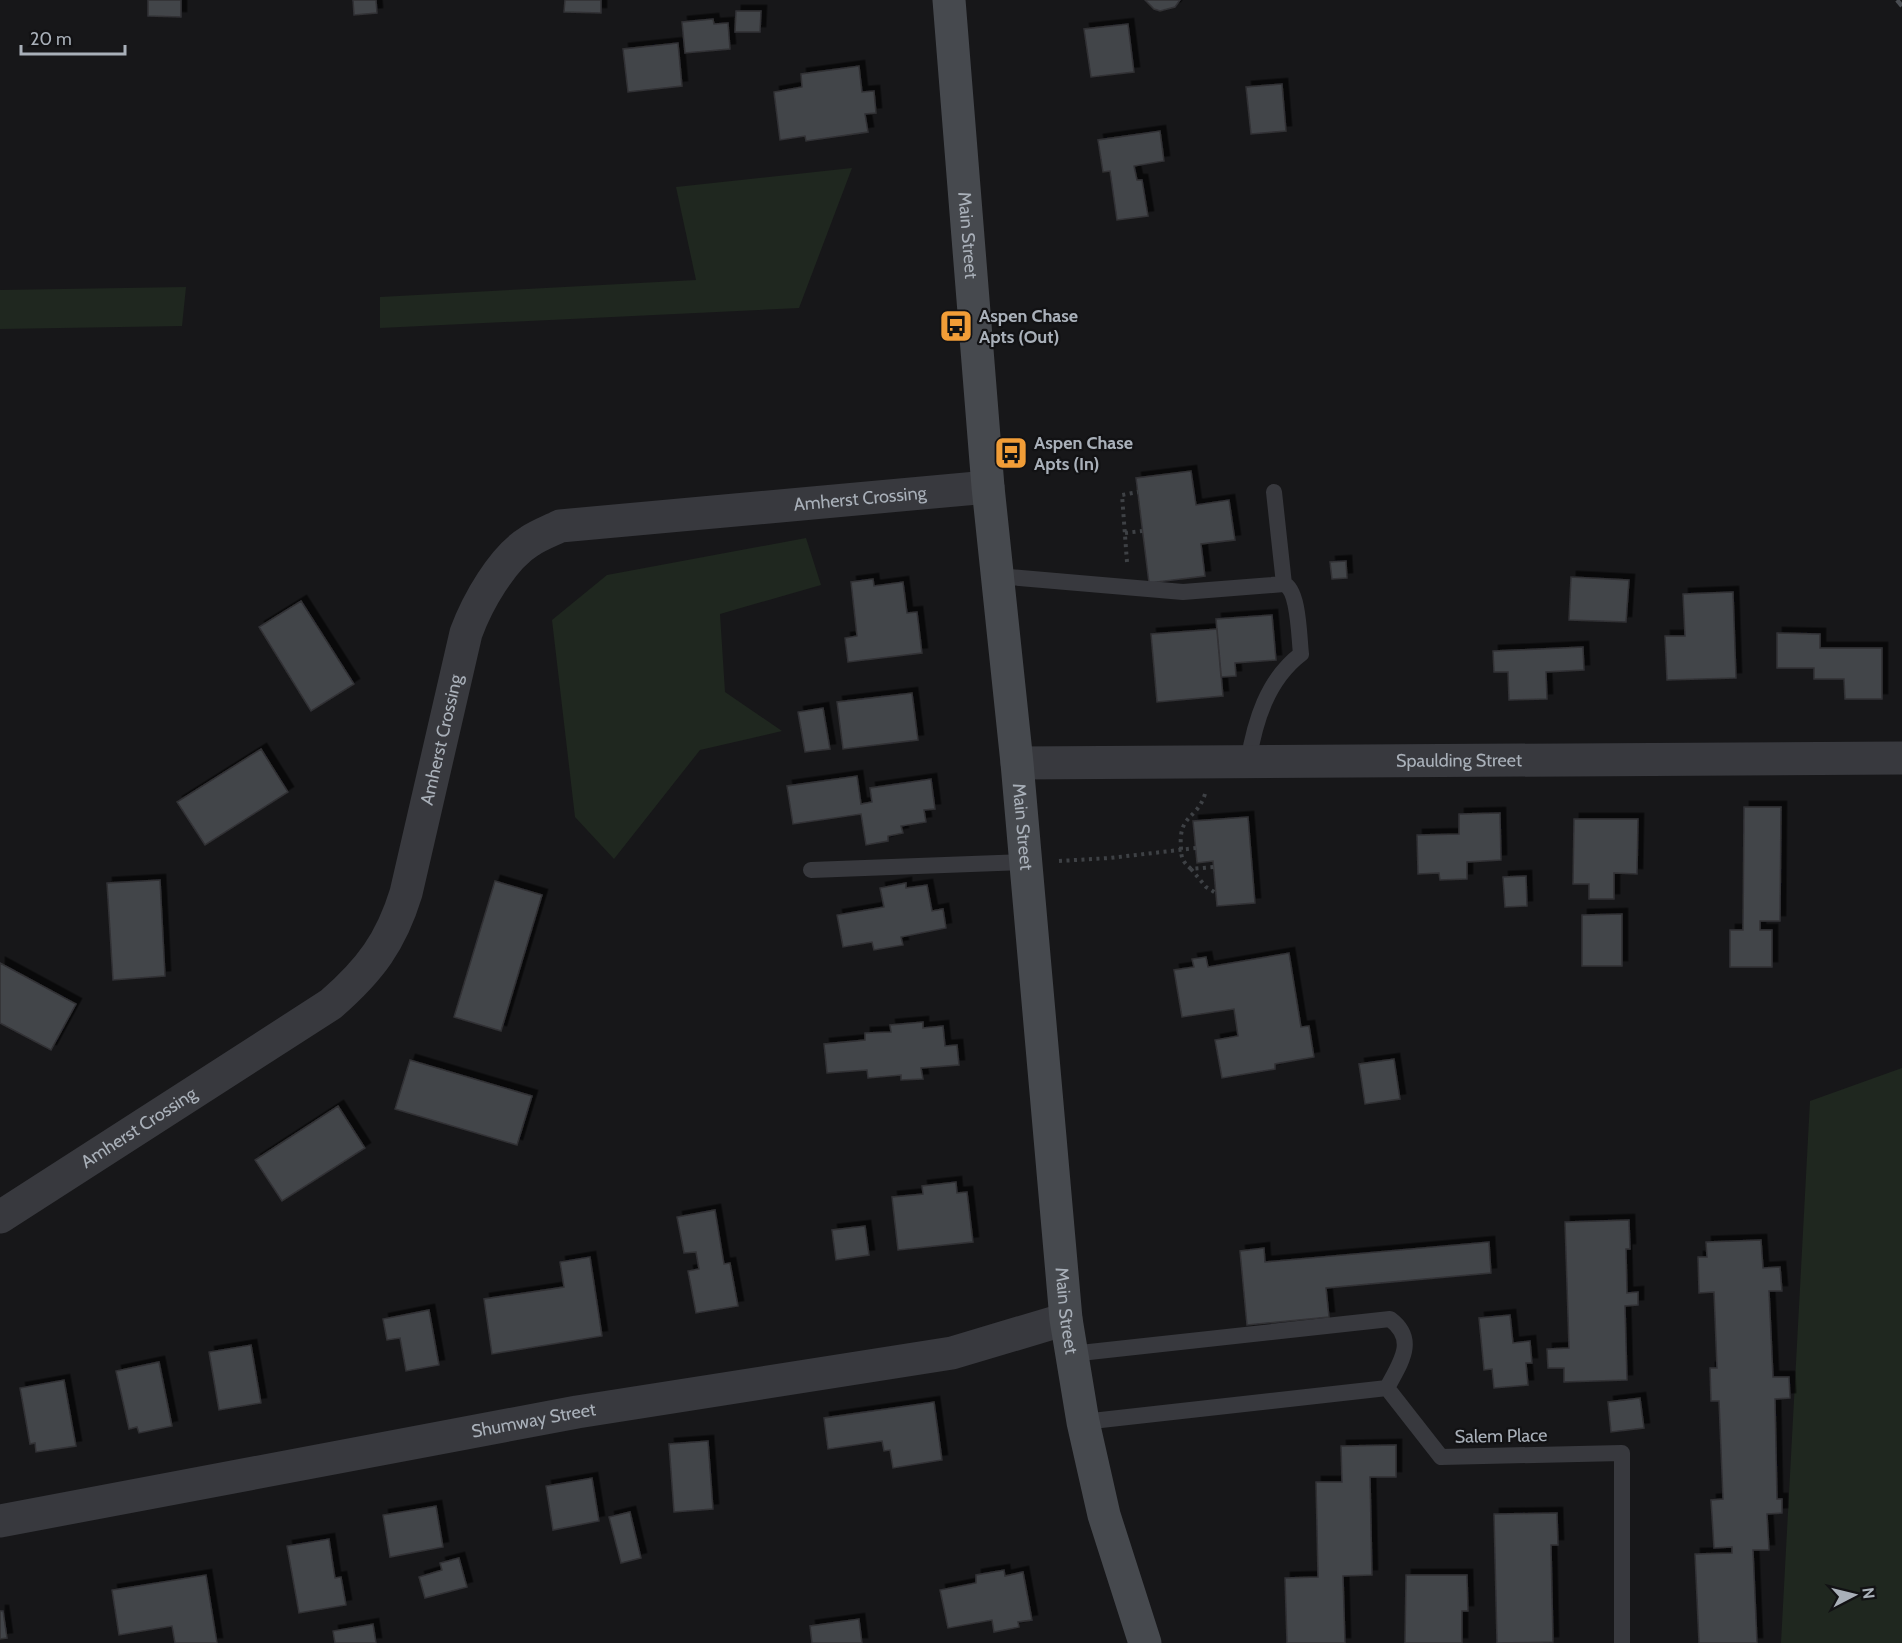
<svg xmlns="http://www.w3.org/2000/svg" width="1902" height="1643" font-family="Cabin,sans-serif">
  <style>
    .green { fill: #1f271f }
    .building { fill: #434549; stroke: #313135; stroke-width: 1.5; filter: url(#shadow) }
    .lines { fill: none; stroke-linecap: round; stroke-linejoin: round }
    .path { stroke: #3e4145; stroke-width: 4; stroke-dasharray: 3 4.5; stroke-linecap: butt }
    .lane { stroke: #38393e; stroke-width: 16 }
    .street { stroke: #38393e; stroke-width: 33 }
    .secondary { stroke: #46494e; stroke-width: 33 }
    .rail { stroke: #4b4e53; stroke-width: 4.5; stroke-dasharray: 8 6; stroke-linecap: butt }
    .labels { text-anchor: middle; stroke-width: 4.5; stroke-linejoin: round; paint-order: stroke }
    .street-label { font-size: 18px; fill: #a9b0b9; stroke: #121214 }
    .poi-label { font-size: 18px; font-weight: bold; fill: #a9b0b9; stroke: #121214; text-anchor: start }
  </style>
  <defs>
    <filter id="shadow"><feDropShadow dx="5.5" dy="-5.5" stdDeviation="0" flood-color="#0009"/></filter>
  </defs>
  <rect width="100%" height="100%" fill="#171719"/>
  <!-- green -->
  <path class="green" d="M852,168L799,308L380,328V297L696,280L676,187Z
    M186,287L182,326L0,329V290Z
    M806,538L821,585L720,614L725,692L782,731L700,750L614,859L575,817L552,620L607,575Z
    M1902,1068V1643H1781L1810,1101Z"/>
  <!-- building -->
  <path class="building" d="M148,0H181V17L148,16Z
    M353,0H376L377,13L354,15Z
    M565,0H601V13L564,12Z
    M1145,0H1180L1175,7L1160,11L1154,9Z
    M736,11H761L760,32H735Z
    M713,19L714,24L728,23L730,49L685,53L682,22Z
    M1128,24L1134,72L1091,77L1084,29Z
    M678,43L682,86L628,92L623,49Z
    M859,66L862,92L874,91L876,113L865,114L868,132L806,141L805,136L780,140L774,92L802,87L801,74Z
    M1282,84L1286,131L1251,134L1246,87Z
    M1160,131L1164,161L1134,166L1137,180H1142L1148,216L1117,220L1110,171L1103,172L1098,140Z
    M1191,471L1196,505L1229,500L1235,540L1201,544L1205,576L1149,583L1136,478Z
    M1346,561L1347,578L1332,579L1330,562Z
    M1571,577L1629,580L1626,622L1569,620Z
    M873,579L874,586L903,582L907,613L917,612L922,653L848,662L845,638L857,636L851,582Z
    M1733,592L1736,678L1667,680L1665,636H1685L1683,594Z
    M301,601L354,684L311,711L259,627Z
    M1272,615L1276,660L1235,663L1236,676L1221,677L1216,619Z
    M1217,629L1223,696L1157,702L1151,634Z
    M1777,633L1820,634V648H1882V699H1845L1844,679H1814V668H1777Z
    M1583,647L1584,670L1546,672L1547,699L1509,700L1508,672H1494L1493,651Z
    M912,693L918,740L843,749L837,702Z
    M823,708L830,749L805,752L798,712Z
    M261,749L288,792L205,845L177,802Z
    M857,776L861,804L872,802L870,788L931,779L935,809L924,810L926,822L901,826L903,833L888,836V841L866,845L861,814L793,824L787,786Z
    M1744,807H1781L1780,921H1760V930H1772V967H1730V930H1743Z
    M1500,813L1501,860L1467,862V879L1440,880L1439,873L1418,874L1417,835L1459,834V814Z
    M1248,817L1255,903L1217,906L1213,861L1197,863L1193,821Z
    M1574,819H1638L1637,874L1614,873V899H1589V884H1573Z
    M1526,876L1527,906L1505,907L1503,877Z
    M160,880L165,976L113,980L107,883Z
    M495,881L542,895L501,1031L454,1017Z
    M906,883V888L927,885L932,911L943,909L946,928L901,937L903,945L874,950L872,942L843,947L837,915L884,907L880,888Z
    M1622,914V966H1582V915Z
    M1289,953L1301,1027L1309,1026L1314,1057L1275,1064V1069L1222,1078L1215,1040L1238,1036L1234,1009L1182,1017L1174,970L1194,967L1192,959L1206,957L1208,967Z
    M0,963L76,1004L51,1050L0,1023Z
    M923,1022V1028L943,1026L945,1046L957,1045L959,1065L921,1068L923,1079L901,1080V1075L868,1078L867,1070L827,1073L824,1044L865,1040V1033L891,1032L890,1025Z
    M1394,1059L1400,1099L1365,1104L1359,1064Z
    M410,1060L532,1096L517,1145L395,1109Z
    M338,1106L365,1148L282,1201L255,1160Z
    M956,1182L957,1193L967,1192L973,1242L898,1250L892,1197L923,1194L922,1186Z
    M715,1210L724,1264L730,1263L738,1306L696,1313L688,1271L699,1269L696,1252L684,1253L677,1217Z
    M1629,1220L1630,1249H1626L1627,1293L1638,1292V1305L1625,1306L1627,1380L1564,1382V1368H1548L1547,1349L1569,1348L1565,1222Z
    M865,1226L869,1255L836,1260L832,1230Z
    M1761,1240L1763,1268L1780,1267L1782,1291H1769L1773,1377H1789L1790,1398L1775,1399L1777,1499H1782V1513L1767,1514L1769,1550H1753L1757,1643H1699L1695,1554L1732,1553V1547L1714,1548L1711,1500L1723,1499L1719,1401H1711L1710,1368H1717L1714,1292L1699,1293L1698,1257H1707L1706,1242Z
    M1489,1242L1491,1273L1326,1288L1329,1317L1247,1325L1240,1251L1264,1248L1265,1262Z
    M590,1257L602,1336L492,1354L484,1299L564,1287L560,1262Z
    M429,1310L439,1365L406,1371L400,1338L387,1340L383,1319Z
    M1510,1315L1513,1343L1530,1341L1532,1363H1526L1528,1385L1494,1388L1492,1369L1484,1370L1479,1318Z
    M251,1345L261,1403L219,1410L209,1352Z
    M159,1362L172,1426L139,1433L137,1427L129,1429L116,1371Z
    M64,1380L76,1446L36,1452L35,1443L30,1444L20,1388Z
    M1640,1398L1644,1428L1611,1432L1608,1402Z
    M934,1402L942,1460L893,1468L890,1450L884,1451L882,1441L828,1449L824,1418Z
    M708,1441L713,1509L674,1512L669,1444Z
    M1396,1445V1477H1370L1372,1575L1343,1576L1345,1643H1287L1285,1578L1318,1577L1316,1482H1342L1341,1446Z
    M592,1478L599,1521L553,1530L546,1486Z
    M436,1506L443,1547L390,1557L383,1515Z
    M630,1512L641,1558L621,1563L609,1517Z
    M1557,1513L1558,1545H1551L1553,1642L1497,1643L1494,1514Z
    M329,1539L335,1578L341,1577L346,1605L299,1613L287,1546Z
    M459,1558L467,1587L425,1598L419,1577L442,1570L440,1563Z
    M1004,1570L1005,1576L1023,1572L1032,1620L1018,1622L1019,1627L994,1632L992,1620L948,1628L940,1590L976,1583V1575Z
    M206,1575L217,1643H175L172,1626L119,1635L112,1590Z
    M1406,1575H1467L1468,1611H1462V1643H1405Z
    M0,1611H3L7,1638L0,1639Z
    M859,1619L862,1643H812L810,1626Z
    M373,1624L376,1643H335L333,1631Z"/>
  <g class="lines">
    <!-- path -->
    <path class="path" d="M1125,533L1142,531
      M1127,562L1122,495L1138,492
      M1205,794C1197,820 1178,814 1181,848C1181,858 1183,862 1191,869L1214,867
      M1059,861L1110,858L1196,848
      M1191,869L1206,887L1216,893"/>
    <!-- lane -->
    <path class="lane" d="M1274,492L1284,584
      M997,576L1183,592L1284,584C1299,590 1299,638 1301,654C1267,680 1255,721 1248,762
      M811,870L1025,862
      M1071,1354L1390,1319C1418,1340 1400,1363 1387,1388
      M1083,1422L1387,1388L1441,1457L1622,1453V1643"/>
    <!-- street -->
    <g class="street">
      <path id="s1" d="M1017,763L1902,758"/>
      <path id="s2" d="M0,1217L331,1004C370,970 391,942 406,893L466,633C477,603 502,558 530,541C539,535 550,531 560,526L988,487"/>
      <path id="s3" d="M0,1521L577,1412L952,1353L1066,1319"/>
    </g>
    <!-- secondary -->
    <path class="secondary" id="s4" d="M949,0L988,487L1017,763L1066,1319L1083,1422L1104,1515L1145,1643"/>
    <!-- rail -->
    <path class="rail" d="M1897,0L1902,6"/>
  </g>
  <!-- icons -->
  <defs>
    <g id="bus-square" transform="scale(1.725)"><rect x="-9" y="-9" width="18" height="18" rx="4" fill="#f19d37" stroke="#121214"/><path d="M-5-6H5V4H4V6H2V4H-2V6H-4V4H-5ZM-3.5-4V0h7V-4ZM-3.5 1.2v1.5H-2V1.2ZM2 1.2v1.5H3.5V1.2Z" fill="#111"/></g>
  </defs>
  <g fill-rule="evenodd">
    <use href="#bus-square" x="956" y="326"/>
    <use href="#bus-square" x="1011" y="453"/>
  </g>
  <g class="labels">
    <!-- street labels -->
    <g class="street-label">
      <text dy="6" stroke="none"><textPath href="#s4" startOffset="236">Main Street</textPath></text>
      <text dy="6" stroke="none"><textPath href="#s2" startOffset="1245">Amherst Crossing</textPath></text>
      <text dy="6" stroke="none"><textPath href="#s2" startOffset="687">Amherst Crossing</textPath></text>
      <text dy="6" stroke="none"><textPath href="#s1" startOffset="442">Spaulding Street</textPath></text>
      <text dy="6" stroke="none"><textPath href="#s4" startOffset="830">Main Street</textPath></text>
      <text dy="6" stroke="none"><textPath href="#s2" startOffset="165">Amherst Crossing</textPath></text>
      <text dy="6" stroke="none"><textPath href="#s4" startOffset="1316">Main Street</textPath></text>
      <text dy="6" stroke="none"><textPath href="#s3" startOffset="543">Shumway Street</textPath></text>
      <text transform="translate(1501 1436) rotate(-1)" y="6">Salem Place</text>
    </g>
    <!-- poi labels -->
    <g class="poi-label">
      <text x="979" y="322">Aspen Chase<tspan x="979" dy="21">Apts (Out)</tspan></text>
      <text x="1034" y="449">Aspen Chase<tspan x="1034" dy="21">Apts (In)</tspan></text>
    </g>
  </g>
  <!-- north arrow -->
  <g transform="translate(1854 1595) rotate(83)" stroke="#121214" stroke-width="4.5" paint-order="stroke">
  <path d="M0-4.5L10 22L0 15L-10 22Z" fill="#a9b0b9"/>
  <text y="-9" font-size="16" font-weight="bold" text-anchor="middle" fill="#a9b0b9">N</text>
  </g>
  <!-- scale -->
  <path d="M21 45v9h104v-9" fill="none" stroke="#a9b0b9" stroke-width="3"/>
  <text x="30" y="45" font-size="18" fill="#a9b0b9" stroke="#121214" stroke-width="4.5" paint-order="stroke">20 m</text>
</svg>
